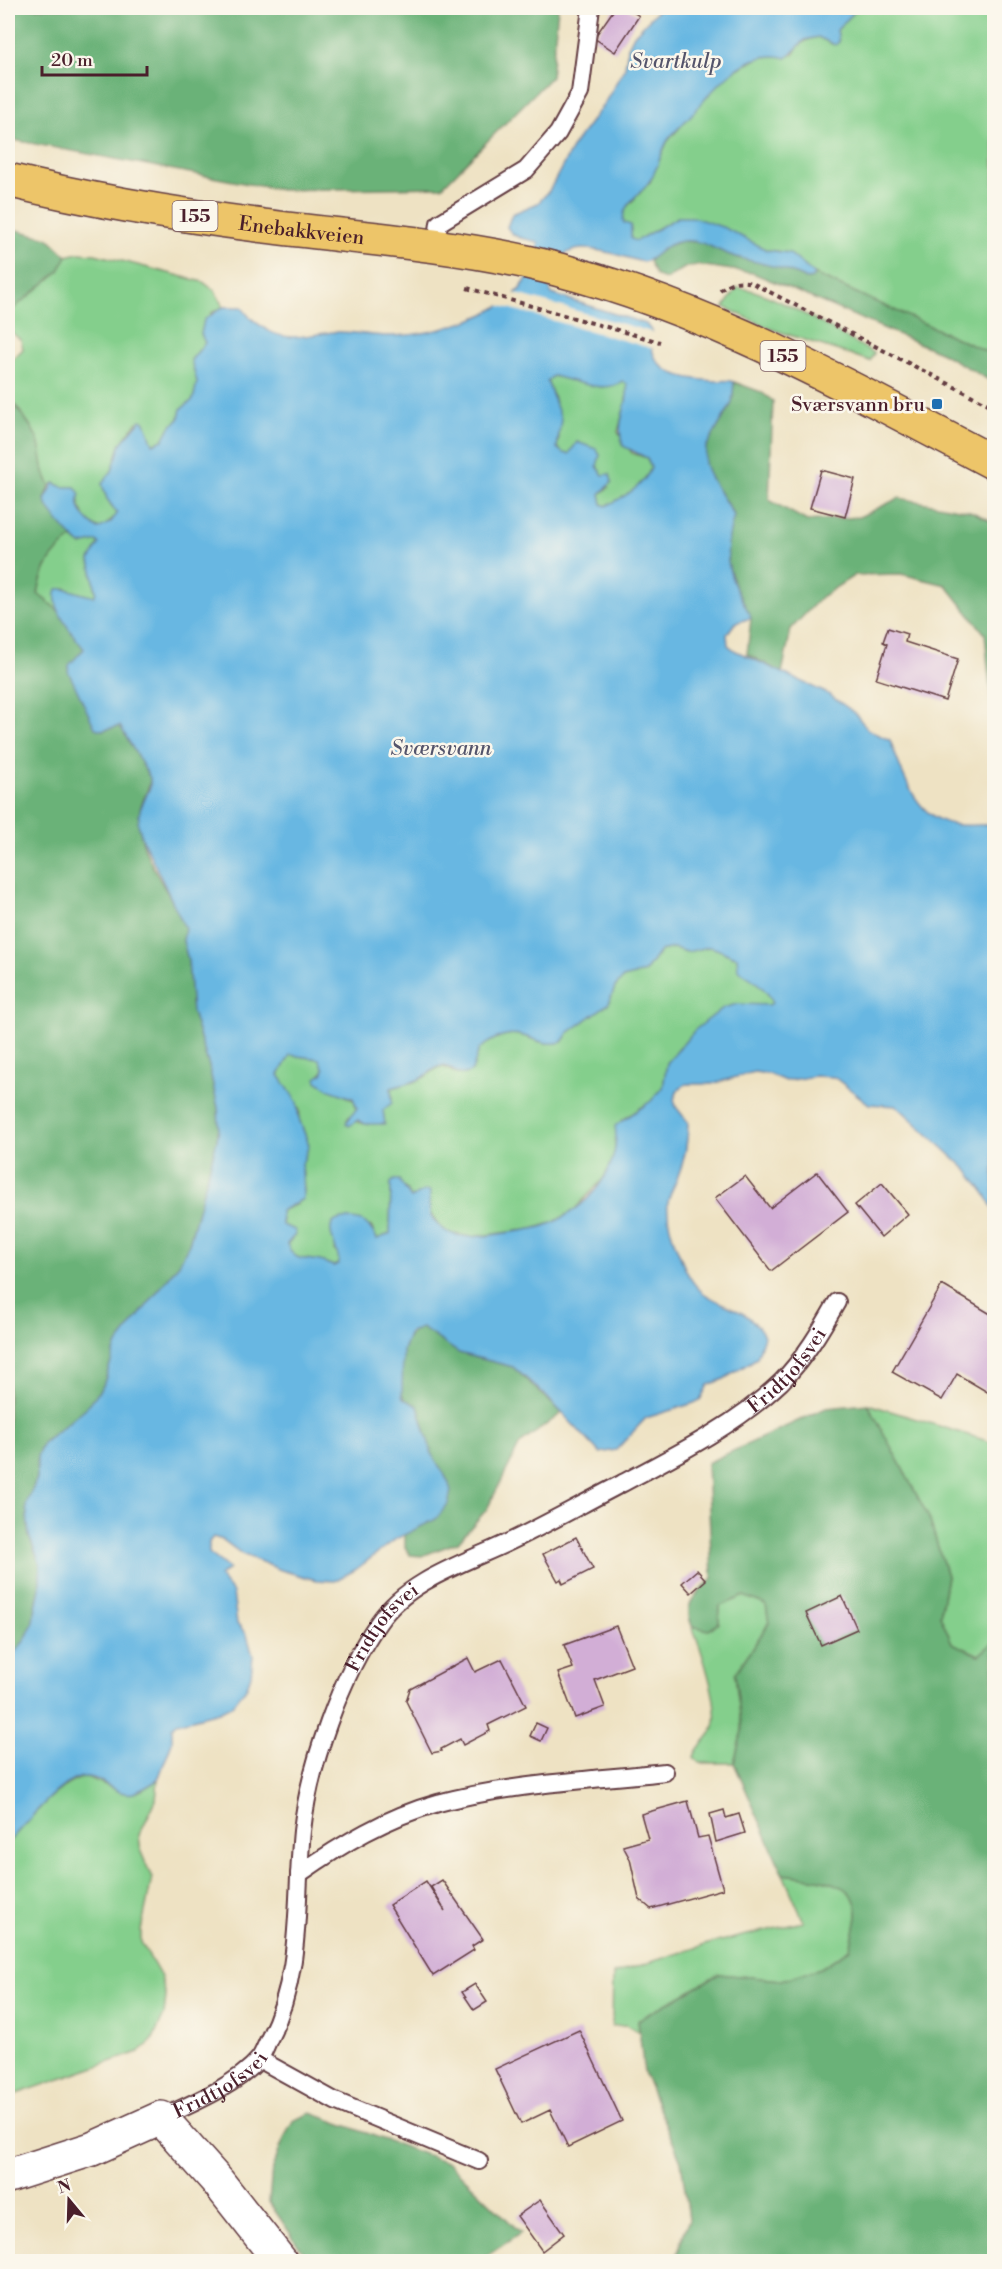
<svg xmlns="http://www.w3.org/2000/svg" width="1002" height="2269" font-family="'Libre Bodoni',serif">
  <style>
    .green { fill: #84cf8c; stroke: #67775c; stroke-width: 1.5 }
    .forest { fill: #6bb278; stroke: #5a6852; stroke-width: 1.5 }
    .water { fill: #67b7e2; stroke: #586b86; stroke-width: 1.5; fill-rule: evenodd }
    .pier { fill: #eee2c3 }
    .building { fill: #d2aed6 }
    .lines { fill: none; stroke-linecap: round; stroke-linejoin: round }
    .lane-casing { stroke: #633c42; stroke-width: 20 }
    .street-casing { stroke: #633c42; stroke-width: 36 }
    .primary-casing { stroke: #633c42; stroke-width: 36 }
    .path { stroke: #633c42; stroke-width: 4; stroke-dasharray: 4.5 4.5; stroke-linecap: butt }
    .lane { stroke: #fff; stroke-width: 16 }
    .street { stroke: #fff; stroke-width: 33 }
    .primary { stroke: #edc569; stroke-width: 33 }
    .poi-dot { fill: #1f6fb2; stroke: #fbf7ec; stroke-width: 2 }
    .labels { text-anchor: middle; stroke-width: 5; stroke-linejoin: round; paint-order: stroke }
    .shield { fill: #fbf7ec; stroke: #7f6065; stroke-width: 1.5 }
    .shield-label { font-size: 18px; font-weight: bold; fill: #4a1f2b }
    .street-label { font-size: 20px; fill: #4a1f2b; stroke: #fbf7ec }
    .poi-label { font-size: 20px; fill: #4a1f2b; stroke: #fbf7ec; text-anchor: end }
    .water-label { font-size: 21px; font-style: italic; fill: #54546b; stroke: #fbf7ec }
  </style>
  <rect width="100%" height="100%" fill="#fbf7ec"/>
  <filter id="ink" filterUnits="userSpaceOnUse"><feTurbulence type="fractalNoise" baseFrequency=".0167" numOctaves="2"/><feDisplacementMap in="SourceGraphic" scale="12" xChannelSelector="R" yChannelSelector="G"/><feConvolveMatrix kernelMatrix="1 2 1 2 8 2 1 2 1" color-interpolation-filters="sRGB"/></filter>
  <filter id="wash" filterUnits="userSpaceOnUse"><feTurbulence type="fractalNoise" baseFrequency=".008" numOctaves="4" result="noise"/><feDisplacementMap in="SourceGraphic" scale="24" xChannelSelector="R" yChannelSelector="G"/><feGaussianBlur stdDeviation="1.35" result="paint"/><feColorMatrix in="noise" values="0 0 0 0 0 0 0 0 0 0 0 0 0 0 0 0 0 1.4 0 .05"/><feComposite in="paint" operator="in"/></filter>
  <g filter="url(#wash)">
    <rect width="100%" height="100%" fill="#eee2c3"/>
    <!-- green -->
    <path class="green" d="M855,8H994V355L814,274L789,253L767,250L678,217L636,241L630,239L623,223V211L650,182L667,142L726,75L760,57L793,55C799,43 805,40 818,37L832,44L839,42L837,30L856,10Z
      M78,253L95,254L203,282L215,291L223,307L211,313L205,343L191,360L198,381L193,400L181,409L179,419L170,427L163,440L152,444L145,422H137L121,443L112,471L102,484L107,499L117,514L102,529C82,525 79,503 75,487H62L54,483L50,486L41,470L39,444L30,425L8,395V364L23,349L21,340L8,330V313L58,272L67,256Z
      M737,288C765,287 845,338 874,353L870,361L771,329L724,307Z
      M553,376L602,387L622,381L627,384L628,393L618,432L632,453L647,458L651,468C643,487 624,497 606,506L602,504L600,494L609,487L597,466L563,454L557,447C563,426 556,400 547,381Z
      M72,538L81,545L97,541L99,544L90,561L96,592L94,596H83L65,588L55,595L60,612L38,594C42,568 51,554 72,538Z
      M708,947C720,948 726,955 737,957L740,972C755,976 765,989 773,1002L769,1005H753L695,1030L667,1063L663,1088L651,1101L621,1121L616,1135L614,1159L603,1179L574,1210L555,1222L532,1229L471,1237L448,1233L439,1226L427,1207L430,1195L422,1192L411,1198L406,1189L391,1183L390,1234L377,1239L371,1226L334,1250L340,1256L339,1264L334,1266C329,1265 325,1262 320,1261C306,1257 295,1264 287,1244L295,1235L282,1225L281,1211L297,1204L304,1189L302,1164L309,1145L299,1119L300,1111L279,1075L290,1055L319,1059L324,1069L317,1081L355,1101L356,1111L347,1119L365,1124L384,1121L383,1110L392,1098L391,1088C400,1085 411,1083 419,1080C438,1072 435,1059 456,1074L472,1071L479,1049C521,1016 530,1050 562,1042L568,1033L609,1003L615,987L623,978L645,972L660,951L674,948L687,952Z
      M868,1404L994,1443V1642L979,1655L952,1643L940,1615L947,1576L929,1518Z
      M744,1596L766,1605L769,1623L735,1674L742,1731L734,1763H699L694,1757C697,1745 710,1739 714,1726C721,1708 700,1645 692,1626L709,1630L719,1623L720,1606Z
      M84,1777C100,1779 118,1796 133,1793C141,1792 151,1784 158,1780L156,1800L139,1835L141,1852L152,1878L141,1930V1942L161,1977L166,1996L164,2015L152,2041L139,2052L8,2097V1842C32,1819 51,1788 84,1777Z
      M783,1874C809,1878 860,1878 857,1916C856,1927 852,1939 850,1949L821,1968L781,1980L718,1974L638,2020L639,2032L626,2025L612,2026L613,1974L708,1944L804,1922Z"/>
    <!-- forest -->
    <path class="forest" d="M8,8H558L551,77L442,187L281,190L8,139Z
      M8,228L48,238L67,256L58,272L8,313Z
      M681,241L700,242L738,258L774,265L807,279L812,278L814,274L994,355V383L942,353L753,273L698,265L686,267L666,279L656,276L649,261L661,248Z
      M734,382L761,392L773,401L769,500L807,521L859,517L899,498L970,511L994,522V733L985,634L946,585L901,574L855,575L821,597L791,629L782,673L747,654L751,618L736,589L728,564L726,542L734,515L710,477L705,464L706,447L732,403Z
      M8,395C17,412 34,425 39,444C44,462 40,467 50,486L45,500C52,517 64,522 72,538C51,554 42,568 38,594L60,612L84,649L76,658L102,730L120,726L150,778C150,790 142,799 140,810C133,852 172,891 185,928L183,941L188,960L192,1012L209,1066L218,1108L219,1127L217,1140L189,1244L179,1264L117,1344L103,1386L88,1407L43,1442L37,1457V1478L26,1505L29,1536L40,1564V1588L32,1625L25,1640L8,1660Z
      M422,1328L459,1353L513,1367L562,1413L520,1444L487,1509L458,1542L422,1556L410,1555L405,1547V1534L436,1519L448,1481L432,1454L418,1406C413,1402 405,1402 403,1396C395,1380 400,1330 422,1328Z
      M868,1404L929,1518L947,1576L940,1615L952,1643L979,1655L994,1642V2261H674L689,2219L681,2161L644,2073L638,2020L719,1974L781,1980L821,1968L850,1949C852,1938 856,1927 857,1916C860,1878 809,1878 783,1874L734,1763L742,1731L735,1674L769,1623L766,1605L744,1596L720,1606L719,1623L709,1630L692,1626C682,1601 697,1596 712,1578L707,1463L826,1408Z
      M311,2113L449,2163L521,2233L479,2261H309L269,2202L272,2168L286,2134L294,2120Z"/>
    <!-- water -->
    <path class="water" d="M660,8H855L856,10L837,30L839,42L835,45L818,37L805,40L787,58C747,47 716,86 693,113C685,122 675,131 668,140C660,153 658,170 649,182C640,195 619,206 624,223L631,225V239L636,241L678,217H693L725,228L767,250L789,253L814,274L812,278L807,279C781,267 767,265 740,258C720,254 705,239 683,241C662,243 657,259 643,262C614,255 564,232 553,272C550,281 547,287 552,294L646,324L652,332C646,373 682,379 716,381C723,381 727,379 734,382L732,403L706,447L705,464L710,477L734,516C726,543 724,562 736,589C741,599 747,607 751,618L735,623L727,634L728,645L736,651L828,694L855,713L868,730L890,740C902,771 914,817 952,824C965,827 981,824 994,825V1212L986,1195L967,1170L897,1106L869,1104L834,1077L815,1076L785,1081L769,1074L754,1072L712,1084H686L678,1090L674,1099L676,1107L688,1122C688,1140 685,1159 678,1176C675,1185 670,1193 668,1202C666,1221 673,1239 680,1256C685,1270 693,1286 705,1294C728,1309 751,1310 764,1336L757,1358L724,1379L708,1385L700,1400L694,1403L646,1418L616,1450L600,1453L544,1394L513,1367L459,1353L422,1328L410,1332L403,1350L402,1395L404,1399L418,1406L432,1454L448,1481L451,1491L448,1504L436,1519L396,1539L355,1570L334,1581L316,1580L281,1570L242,1554L223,1540L213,1537L209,1542V1553L229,1569L219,1576L233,1593L237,1623L247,1635L253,1656L251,1675L247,1687L233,1705L219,1712L177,1723L172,1727V1742L158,1780C151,1784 141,1791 133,1793C115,1797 103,1776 85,1777C60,1778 26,1825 8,1842V1660L25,1640L32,1625L40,1588V1564L29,1536L26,1505L37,1478V1457L43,1443L87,1407L103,1386L117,1344L179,1264L189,1244L217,1140L219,1127L218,1108L209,1066L192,1012L188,960L183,941L185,928L142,838L138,824L140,810L150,787V778L120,726L102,730L95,728L68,671L69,665L84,649C73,634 50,609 57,589C70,587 81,596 94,596L96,592L90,560L99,544L97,541L81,545C71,537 48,512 45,500L54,483L63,487H75L80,494C74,509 87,521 98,529L111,522L117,513L107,499L102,484L112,471L121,443L141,420L145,422L153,444L163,440L170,427L179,419L181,409L193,400L197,382L191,360L205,343L201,334L204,320L223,307H242C247,316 253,320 261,326C287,345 306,334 335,332C355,331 374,337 394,336C432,335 504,316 525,282C532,271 535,255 539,243C526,237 515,241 507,227L512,214L538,203L549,191L575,143L604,104L625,67L628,47L634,35ZM553,376C572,380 606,395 622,381L627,384C630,407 614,420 623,446L647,458L651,468C643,487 624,497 606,506L602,504L600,494L612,482L610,474L603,475L597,466L600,455L596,449L577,442L569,454L563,453L557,448L561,419L547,381ZM708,947C720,948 726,955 737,957L738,970C752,979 764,986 773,1002L769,1005L737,1004L723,1008L695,1030L667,1063L663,1088L651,1101L615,1126C621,1167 592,1203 556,1221C539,1230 517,1231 498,1234C479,1237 452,1241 437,1224C426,1211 430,1205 430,1191L426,1190L411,1198L399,1180H394L391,1183L390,1234L377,1239C369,1226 368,1221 352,1219C312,1216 341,1249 339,1264L334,1266C329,1265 325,1262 320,1261C306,1257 295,1264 287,1244L295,1235V1230L282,1225L281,1211L303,1199L302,1164L309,1145L299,1119L297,1102L279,1075L290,1055L319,1059L324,1069L322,1074L316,1078L317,1081L330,1090L353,1098L357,1108L346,1123L349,1126L358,1120L365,1124H385L383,1110L392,1103L391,1088C401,1085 411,1083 420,1079C427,1076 433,1068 441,1066C454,1065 455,1081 472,1071L479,1049C521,1016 530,1050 562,1042L568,1033L609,1003L615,987L623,978L645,972L660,951L674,948L687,952Z"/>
    <!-- pier -->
    <path class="pier" d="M510,292L655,333L654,349L494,304Z"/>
    <g id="blocks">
      <!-- building -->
      <path class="building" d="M615,8H627L639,16L615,52L594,38Z
        M821,470L855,479L845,517L810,508Z
        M888,628L907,634L905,642L958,659L945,701L876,679L887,644L883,642Z
        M817,1172L848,1212L771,1271L715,1198L745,1176L770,1208Z
        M882,1183L908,1214L881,1237L855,1205Z
        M942,1285L994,1316V1396L957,1374L942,1400L892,1372Z
        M576,1537L593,1569L563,1584L561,1579L558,1581L543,1554Z
        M697,1570L706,1580L691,1593L682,1583Z
        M842,1596L857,1629L821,1645L806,1613Z
        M616,1626L632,1666L595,1680L605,1707L575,1718L558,1673L573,1668L564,1645Z
        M468,1658L475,1672L502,1659L526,1706L488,1725L490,1731L463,1745L460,1739L441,1749L442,1751L432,1753L406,1701L410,1689Z
        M536,1723L547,1728L541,1741L530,1736Z
        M688,1801L698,1838L708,1836L723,1889L651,1909L639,1899L630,1859L623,1846L648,1839L641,1814Z
        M724,1810L726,1818L739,1814L745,1833L716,1842L710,1814Z
        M442,1880L483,1939L472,1946L474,1950L433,1976L389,1905L426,1881L445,1911L431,1887Z
        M475,1984L487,2002L474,2010L462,1992Z
        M579,2030L622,2121L568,2147L550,2110L521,2124L495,2069Z
        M540,2200L564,2234L542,2251L517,2216Z"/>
    </g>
  </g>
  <g filter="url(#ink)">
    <use href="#blocks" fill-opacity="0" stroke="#633c42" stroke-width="1.5"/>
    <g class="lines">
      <!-- lane casing -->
      <g class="lane-casing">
        <g id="lane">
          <path d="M436,246L439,223L526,170L558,133L580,93L591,8"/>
          <path d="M299,1874C342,1844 387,1817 438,1803C508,1784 592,1780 665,1772"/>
          <path d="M259,2059L335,2101L479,2161"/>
          <path id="s1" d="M161,2118C191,2104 237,2085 259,2059C263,2054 266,2045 269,2039C303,1973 295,1902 302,1831C309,1766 341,1675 379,1622C408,1580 465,1563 509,1542C547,1524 584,1503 621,1484C676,1455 736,1425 781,1382C804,1359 821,1330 837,1302"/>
        </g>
      </g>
      <!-- street casing -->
      <g class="street-casing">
        <path id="street" d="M8,2176L92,2149L161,2118L218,2182L281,2262"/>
      </g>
      <!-- primary casing -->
      <g class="primary-casing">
        <g id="primary">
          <path id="s2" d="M8,180C92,201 178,215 264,226C351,237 440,243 527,262C693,299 845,385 994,463"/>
        </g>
      </g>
      <!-- path -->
      <path class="path" d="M467,288L660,342
        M720,290C731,281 739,280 752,283L994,407"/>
      <!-- lane -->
      <use href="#lane" class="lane"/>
      <!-- street -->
      <use href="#street" class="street"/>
      <!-- primary -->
      <use href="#primary" class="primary"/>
    </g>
  </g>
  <!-- markers -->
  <rect class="poi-dot" x="931" y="398" width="12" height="12" rx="3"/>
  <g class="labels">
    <!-- shield labels -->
    <g class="shield">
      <rect x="172.5" y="201" width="45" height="30" rx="4.5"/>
      <rect x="760.5" y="341" width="45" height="30" rx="4.5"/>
    </g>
    <g class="shield-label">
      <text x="195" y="222">155</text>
      <text x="783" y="362">155</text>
    </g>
    <!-- street labels -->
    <g class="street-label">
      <text dy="7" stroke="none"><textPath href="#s2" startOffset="298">Enebakkveien</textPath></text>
      <text dy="7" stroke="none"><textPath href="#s1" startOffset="1058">Fridtjofsvei</textPath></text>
      <text dy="7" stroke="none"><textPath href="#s1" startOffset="572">Fridtjofsvei</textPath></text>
      <text dy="7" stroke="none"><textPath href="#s1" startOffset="68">Fridtjofsvei</textPath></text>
    </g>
    <!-- poi labels -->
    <g class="poi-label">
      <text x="925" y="411">Sværsvann bru</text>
    </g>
    <!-- water labels -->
    <g class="water-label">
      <text x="676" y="68">Svartkulp</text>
      <text x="441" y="755">Sværsvann</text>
    </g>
  </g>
  <!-- margin -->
  <rect width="1002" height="2269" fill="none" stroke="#fbf7ec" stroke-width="30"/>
  <!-- north arrow -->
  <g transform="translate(69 2200) rotate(341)" stroke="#fbf7ec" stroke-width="4.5" paint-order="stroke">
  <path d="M0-4.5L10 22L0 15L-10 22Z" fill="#4a1f2b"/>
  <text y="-9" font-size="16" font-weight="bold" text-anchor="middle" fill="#4a1f2b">N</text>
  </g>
  <!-- scale -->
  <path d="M42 66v9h105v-9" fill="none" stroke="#4a1f2b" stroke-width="3"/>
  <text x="51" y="66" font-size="18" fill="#4a1f2b" stroke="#fbf7ec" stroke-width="4.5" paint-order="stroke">20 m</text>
</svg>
